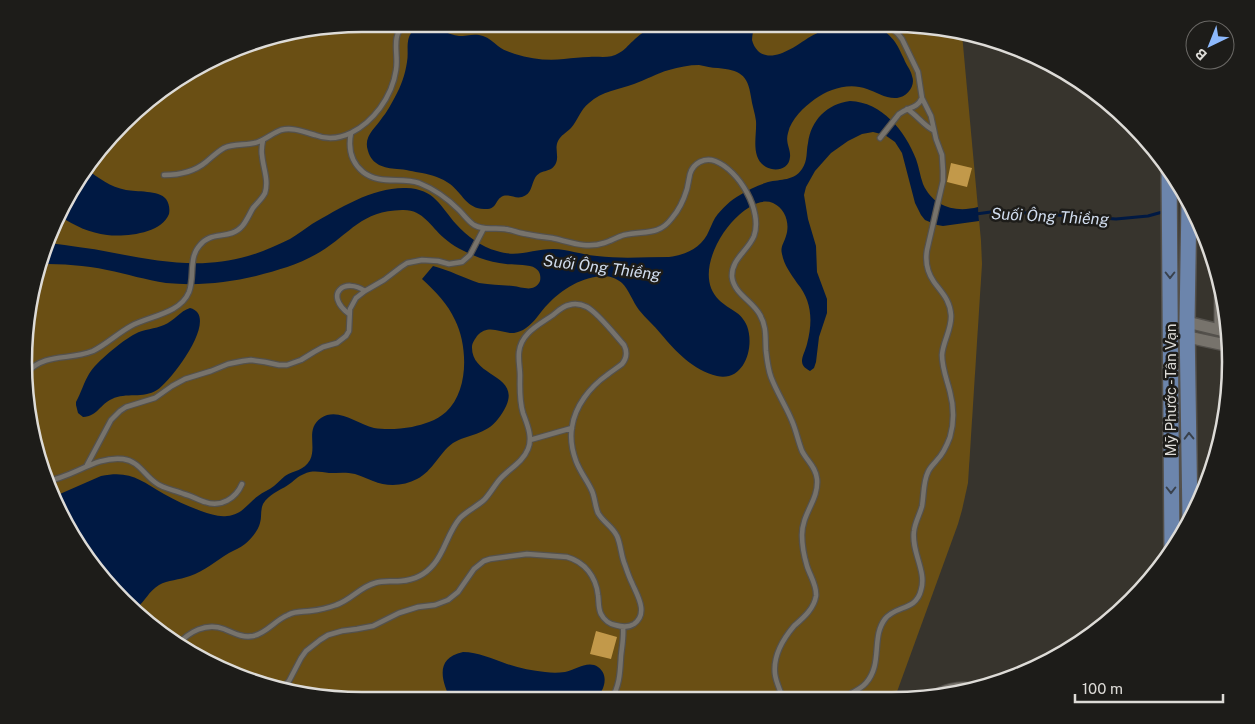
<svg xmlns="http://www.w3.org/2000/svg" width="1255" height="724" font-family="'Public Sans',sans-serif">
  <style>
    .green { fill: #6a4f14 }
    .water { fill: #001943 }
    .lines { fill: none; stroke-linecap: round; stroke-linejoin: round }
    .stream { stroke: #001943; stroke-width: 3 }
    .building { fill: #c2994a }
    .service-casing { stroke: #54514c; stroke-width: 7 }
    .minor-casing { stroke: #54514c; stroke-width: 11 }
    .tertiary-casing { stroke: #54514c; stroke-width: 14 }
    .primary-casing { stroke: #54514c; stroke-width: 18 }
    .service { stroke: #77736c; stroke-width: 4.5 }
    .minor { stroke: #77736c; stroke-width: 9 }
    .tertiary { stroke: #77736c; stroke-width: 11 }
    .primary { stroke: #6c85ac; stroke-width: 15 }
    .oneway { stroke: #39414c }
    .labels { text-anchor: middle; stroke-width: 5; stroke-linejoin: round; paint-order: stroke }
    .street-label { font-size: 15px; fill: #dddbd7; stroke: #1d1c19 }
    .water-label { font-size: 16px; font-style: italic; fill: #d0dcee; stroke: #1d1c19 }
    .rim { fill: none; stroke: #dddbd7; stroke-width: 2.5 }
  </style>
  <rect width="100%" height="100%" fill="#37342d"/>
  <!-- green -->
  <path class="green" d="M362,24H915L962,34L981,241L982,264L968,483L962,510L958,524L894,700H340L253,682L174,643L94,568L49,491L24,384L35,274L81,174L156,93L254,42Z"/>
  <!-- water -->
  <path class="water" d="M651,24H754C754,29 752,35 752,40C753,44 755,48 758,51C772,64 796,46 808,38C815,34 823,31 828,24H878C884,31 891,36 895,42C899,48 901,53 904,59C906,65 911,70 912,76C916,86 907,97 897,98C886,99 876,92 867,89C849,82 829,89 815,99C804,107 791,119 788,133C785,143 791,149 790,157C789,170 775,172 766,167C750,158 757,136 756,121C755,113 752,105 751,97C748,74 739,70 718,68C711,68 706,66 699,65C689,65 679,67 669,70C657,73 646,80 634,84C618,90 602,91 589,103C580,110 578,120 571,128C566,133 561,135 558,141C554,149 560,157 555,165C550,173 540,169 535,178C531,185 532,194 522,197C515,199 510,194 503,196C494,200 498,210 484,209C467,209 462,193 450,184C442,178 432,175 422,173C414,172 405,169 397,169C384,168 372,165 368,151C363,136 375,129 382,118C387,112 391,104 395,97C401,86 405,75 407,62C409,52 405,40 412,32C424,17 444,35 459,36C467,36 475,33 483,36C489,38 493,42 498,46C503,50 509,52 515,54C531,59 548,61 564,59C573,58 581,57 589,57C600,56 610,59 619,53C625,50 628,45 633,41C639,35 646,31 651,24Z
    M850,101C882,102 905,131 916,159C919,167 920,176 923,184C933,207 956,213 978,207L979,221L943,226L937,225L925,220L921,215L915,203L902,153L895,142L885,135L873,132L862,134L848,141L831,153L815,171L806,187L804,195L808,219L816,246L817,272L827,299V313L819,337L816,362L814,368L810,371C796,364 804,356 807,344C813,321 812,301 797,283C791,274 784,265 782,254C780,247 784,243 786,236C790,224 786,209 773,203C761,198 748,207 739,215C718,233 695,277 719,300C729,310 741,311 747,326C755,347 744,382 717,376C693,370 676,352 661,334C654,325 646,319 639,310C633,302 629,290 622,283C617,279 611,276 604,276C583,276 561,290 548,304C540,312 535,322 526,328C522,331 518,332 514,333C501,334 489,323 477,336C475,339 472,343 472,347C471,381 533,373 498,419C486,435 468,434 453,443C439,453 433,471 417,479C404,486 387,487 373,481C367,479 362,476 355,474C347,472 338,473 329,473C321,472 312,470 304,474C298,476 294,481 288,485C279,491 269,494 263,504C260,511 262,517 260,523C258,531 251,539 245,544C240,548 234,550 229,553C216,561 204,571 190,576C179,580 168,580 159,585C149,591 145,601 137,608L94,568L53,497L101,476C130,470 140,480 164,494C176,501 188,506 201,511C210,514 218,517 227,516C242,515 247,504 258,496C263,492 269,490 274,486C278,483 281,479 285,476C294,470 304,471 310,460C317,446 305,429 321,418C338,407 357,424 374,428C386,430 400,429 412,427C424,424 436,421 446,412C469,391 468,346 455,320C448,304 435,291 422,279L433,266C449,270 464,278 479,283C491,285 502,285 513,286C522,287 535,293 540,281C541,276 540,271 535,268C530,264 513,265 506,264C497,263 488,261 480,258C467,253 454,247 444,238C430,226 423,209 402,210C361,211 351,233 320,252C300,264 279,270 256,276C227,283 196,286 166,283C146,280 127,274 107,270C85,265 62,264 40,264L49,243C70,246 90,248 109,252C156,261 201,270 248,256C262,252 276,246 290,239C298,234 305,229 312,224C340,208 373,187 406,188C435,189 440,206 456,224C467,236 481,247 497,251C517,258 533,249 553,249C568,249 582,255 597,256C621,259 645,257 669,257C685,255 699,249 707,235C710,229 712,223 715,218C722,208 731,200 740,195C749,189 759,185 768,182C781,179 794,181 802,169C808,160 806,152 808,143C811,120 827,104 850,101Z
    M86,169C99,178 110,187 126,190C136,192 159,190 166,199C169,203 170,209 169,214C161,234 125,237 107,235C90,233 75,226 61,217L81,174Z
    M190,308C221,316 171,381 157,390C143,399 126,392 112,399C100,404 98,416 83,417L78,413L76,405V402C81,393 84,382 89,374C96,362 123,340 135,334C144,329 155,329 164,325C174,321 180,311 190,308Z
    M463,652C478,652 493,659 507,664C520,668 532,671 545,672C552,673 558,673 565,672C575,670 588,660 598,667C610,675 604,693 594,700H451C441,680 435,658 463,652Z"/>
  <g class="lines">
    <!-- stream -->
    <path class="stream" d="M976,214L998,211L1116,219L1148,216L1166,211"/>
  </g>
  <!-- building -->
  <path class="building" d="M951,163L972,168L967,187L947,182Z
    M596,631L617,637L611,659L590,654Z"/>
  <g class="lines">
    <!-- service casing -->
    <g class="service-casing">
      <path id="service" d="M907,109C917,115 923,125 933,130
        M351,133C348,148 351,162 363,172C379,185 401,177 419,183C434,189 448,199 459,210C464,215 468,221 474,225C484,231 494,227 505,229C512,230 519,233 526,234C535,236 543,237 552,238C570,242 586,249 604,243C611,241 617,237 624,235C643,230 658,237 672,218C679,210 684,199 687,189C688,184 689,179 690,174C693,163 705,157 715,161C739,170 763,211 754,236C748,251 731,259 732,277C734,294 753,301 760,315C767,327 765,338 766,351C767,360 768,369 771,377C777,393 786,406 792,421C796,430 798,441 802,451C807,461 816,467 817,479C819,500 802,513 802,535C802,545 804,556 807,566C810,576 817,585 816,596C814,609 803,618 794,626C783,639 773,657 775,674C776,683 781,691 783,700
        M880,138L899,114C908,107 917,109 922,98
        M164,175C180,175 194,172 206,162C212,157 217,152 224,148C235,143 247,146 258,142C266,139 273,133 281,130C293,127 304,132 315,135C340,145 365,128 380,108C388,97 394,84 396,70C399,54 390,36 405,24
        M349,314C323,294 345,277 365,291
        M26,373C47,352 68,361 93,351C107,344 118,333 131,326C149,316 180,314 189,292C195,276 188,258 200,245C209,234 220,237 232,233C244,229 247,218 253,208C257,203 262,199 265,193C269,180 263,168 262,155C261,150 262,145 263,140
        M530,440L572,428
        M87,465L111,420L120,411L126,407L155,398L172,386L185,379L211,371L228,364L243,361L251,360L265,362L279,365H287L301,360L314,352L323,347L337,343L346,336L349,331L350,309L356,298L365,291L384,280L401,267L407,263L422,260L438,261L449,264L462,262L470,255L484,228
        M47,481C74,477 95,456 123,459C139,461 144,475 156,483C164,489 175,490 184,494C192,496 198,500 205,502C221,508 236,498 242,484
        M177,645C189,632 206,622 224,629C234,633 242,638 253,636C267,633 275,620 288,615C295,611 302,612 310,611C319,610 328,608 336,605C351,600 360,587 375,583C384,580 392,582 401,581C414,580 426,574 434,564C445,551 448,532 460,518C467,511 476,507 484,500C490,494 494,486 500,479C509,469 523,462 528,449C533,437 527,424 523,413C519,400 520,388 520,375C520,368 518,360 519,352C521,333 539,325 553,315C558,311 563,306 569,305C575,303 581,304 587,307C598,313 615,335 624,345C627,351 627,358 622,364C617,368 612,371 607,375C590,387 575,406 572,427C570,438 572,450 576,461C580,472 587,480 592,491C595,498 595,506 598,513C603,522 612,526 617,536C621,545 621,556 625,565C627,571 629,577 632,583C637,595 649,613 634,624C628,628 622,627 615,625C610,624 604,620 601,614C598,608 599,602 598,595C596,577 585,562 567,557L527,554L490,559L484,561L474,569L458,592L448,600L435,605L418,607L399,613L373,626L357,629L342,631L328,635L320,640L306,651L301,658L289,681L283,688
        M611,700C620,685 620,672 621,656C622,646 624,637 623,627
        M841,700C849,693 859,691 866,683C883,664 871,637 885,619C896,605 916,611 921,590C927,571 911,552 914,531C915,522 920,514 922,506C924,495 923,482 928,472C930,467 934,464 937,460C943,454 947,445 950,437C954,423 954,407 950,392C947,380 942,368 942,355C943,341 952,329 951,315C950,300 942,293 934,282C927,272 925,262 927,250L943,181V171L942,155L936,139L931,116L922,98L918,72L902,39L898,34L887,24"/>
    </g>
    <!-- minor casing -->
    <g class="minor-casing">
      <path id="minor" d="M1219,330V278
        M929,697C943,690 958,684 973,688"/>
    </g>
    <!-- tertiary casing -->
    <g class="tertiary-casing">
      <path id="tertiary" d="M1187,322L1228,332
        M1188,337L1230,346"/>
    </g>
    <!-- primary casing -->
    <g class="primary-casing">
      <path id="primary" d="M1169,167L1172,553
        M1189,202L1187,322L1190,520"/>
    </g>
    <!-- service -->
    <use href="#service" class="service"/>
    <!-- minor -->
    <use href="#minor" class="minor"/>
    <!-- tertiary -->
    <use href="#tertiary" class="tertiary"/>
    <!-- primary -->
    <use href="#primary" class="primary"/>
  </g>
  <!-- one-way arrows -->
  <defs><path id="oneway-chevron" d="M-2-3.5L2.5 0L-2 3.5" fill="none" stroke-width="1.6" stroke-linecap="round" stroke-linejoin="round" transform="scale(1.25)"/></defs>
  <g class="oneway">
    <use href="#oneway-chevron" transform="translate(1170 275) rotate(90)"/>
    <use href="#oneway-chevron" transform="translate(1189 436) rotate(-91)"/>
    <use href="#oneway-chevron" transform="translate(1171 490) rotate(90)"/>
  </g>
  <g class="labels">
    <!-- street labels -->
    <g class="street-label">
      <text transform="translate(1171 390) rotate(-90)" y="5">Mỹ Phước - Tân Vạn</text>
    </g>
    <!-- water labels -->
    <g class="water-label">
      <text transform="translate(1050 216) rotate(3)" y="6">Suối Ông Thiềng</text>
      <text transform="translate(602 267) rotate(7)" y="6">Suối Ông Thiềng</text>
    </g>
  </g>
  <!-- crop -->
  <path d="M0 0H1255V724H0ZM362 32H892A330 330 0 0 1 1222 362V362A330 330 0 0 1 892 692H362A330 330 0 0 1 32 362V362A330 330 0 0 1 362 32Z" fill="#1d1c19" fill-rule="evenodd"/>
  <path class="rim" d="M362 32H892A330 330 0 0 1 1222 362V362A330 330 0 0 1 892 692H362A330 330 0 0 1 32 362V362A330 330 0 0 1 362 32Z"/>
  <!-- north arrow -->
  <g transform="translate(1210 45) rotate(223)"><circle r="24" fill="#1d1c19" stroke="#6a6865"/>
  <path d="M0-4L9 19L0 12L-9 19Z" fill="#8db9fc"/>
  <text y="-8" font-size="14" font-weight="bold" text-anchor="middle" fill="#dddbd7">B</text>
  </g>
  <!-- scale -->
  <path d="M1075 694v8h148v-8" fill="none" stroke="#dddbd7" stroke-width="2.5"/>
  <text x="1082" y="694" font-size="15" fill="#dddbd7" stroke="#1d1c19" stroke-width="4" paint-order="stroke">100 m</text>
</svg>
